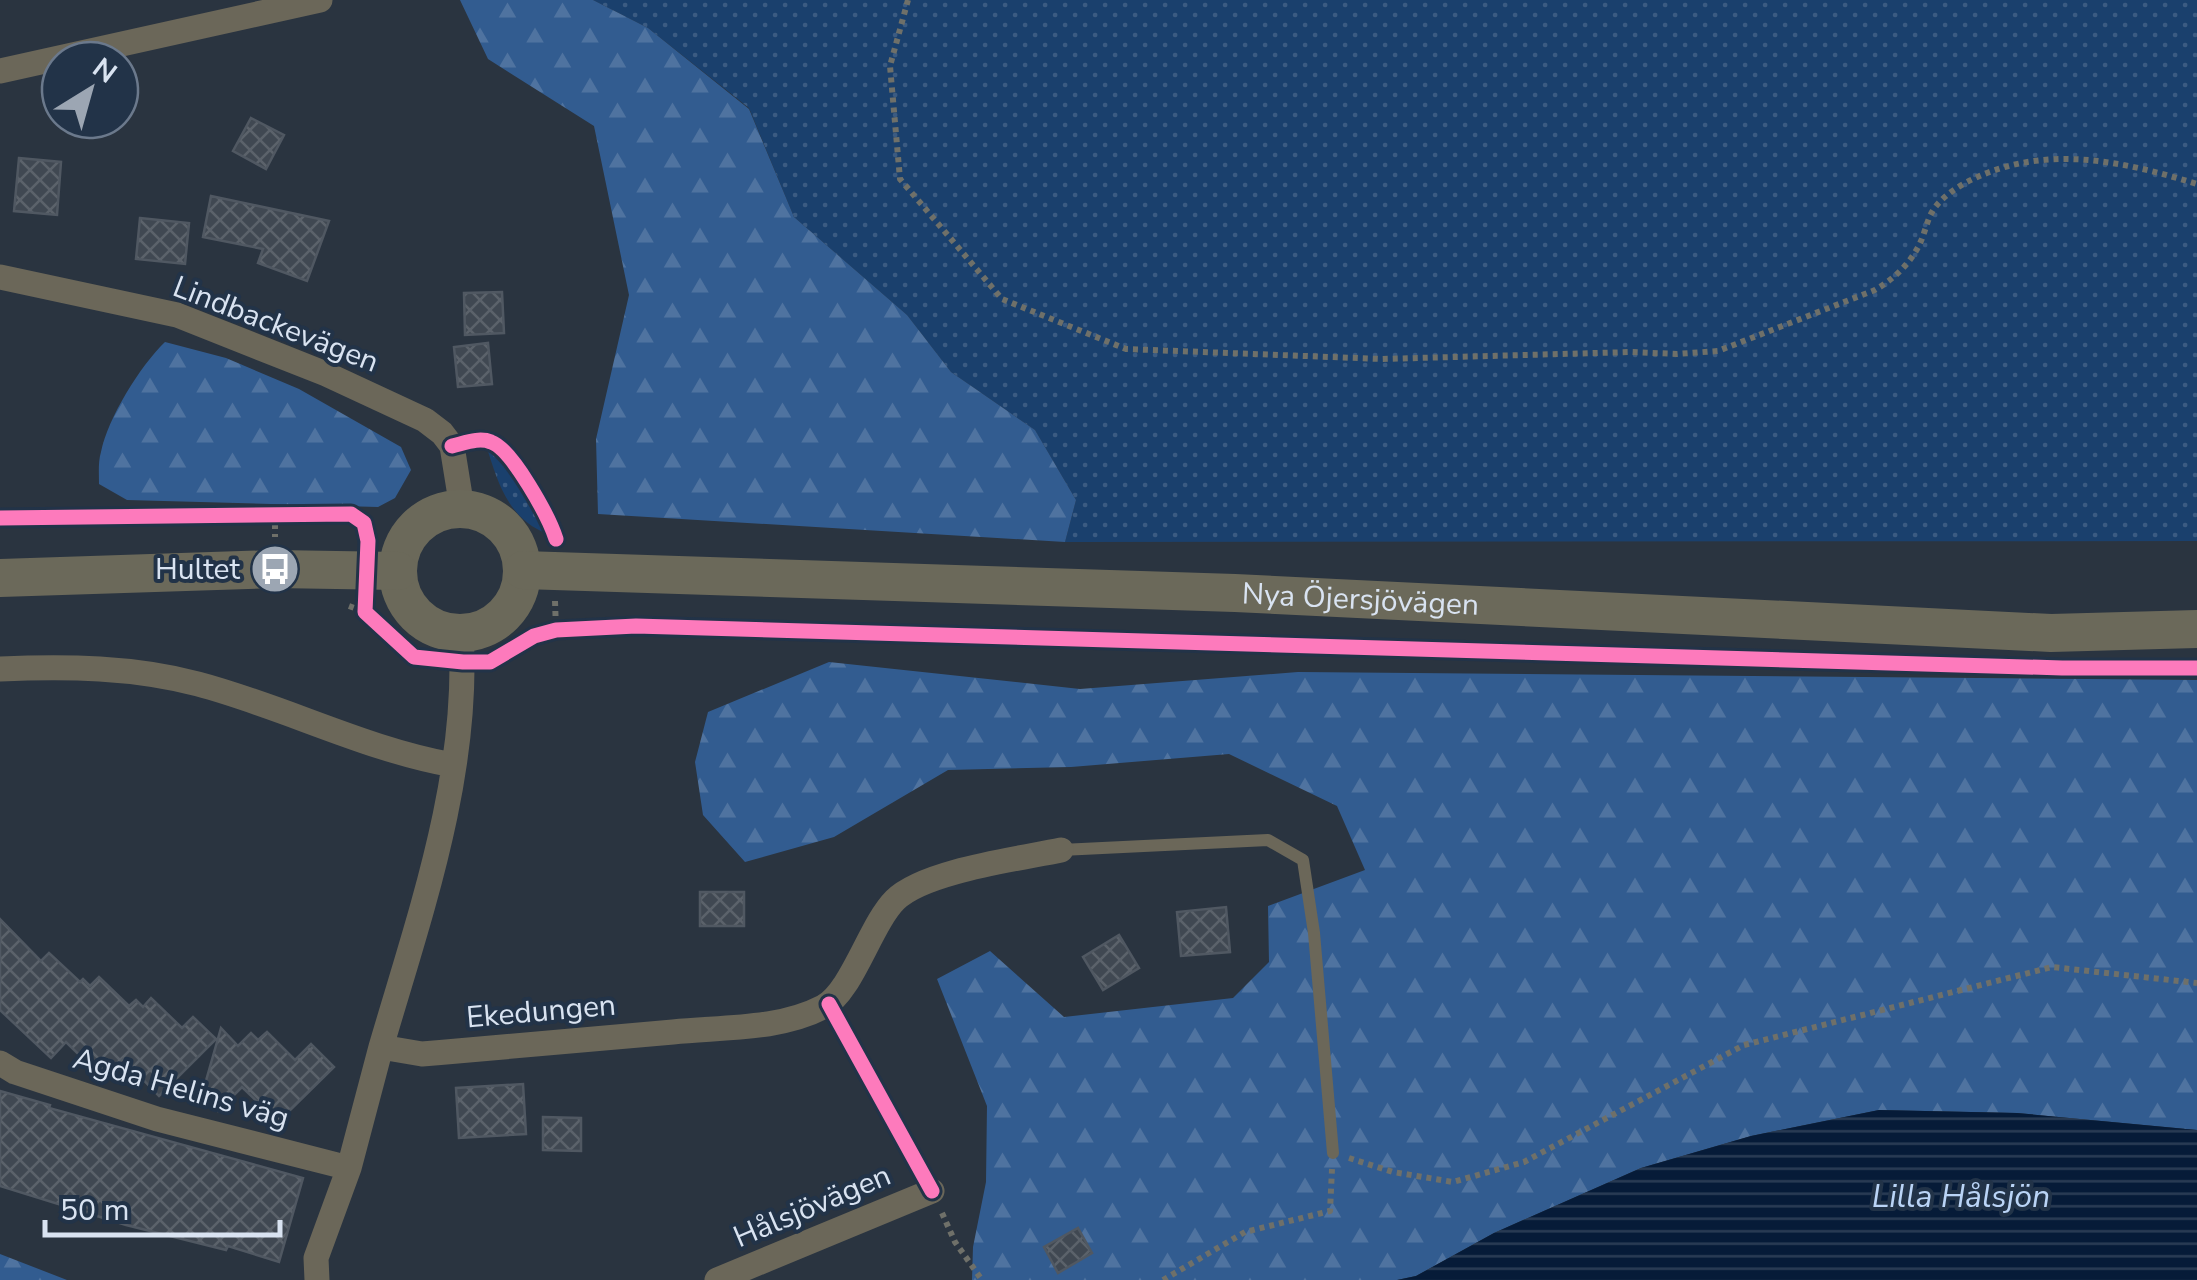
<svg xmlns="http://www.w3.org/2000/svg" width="2197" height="1280" font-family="'Nunito Sans',sans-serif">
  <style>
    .grass { fill: url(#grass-dots) }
    .forest { fill: url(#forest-firs) }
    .water { fill: url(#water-rules) }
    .building { fill: url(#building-cross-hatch); stroke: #505862; stroke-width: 2.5 }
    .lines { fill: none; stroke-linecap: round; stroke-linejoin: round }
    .path { stroke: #6f7069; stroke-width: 6; stroke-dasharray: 5 5; stroke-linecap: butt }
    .lane { stroke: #6b6759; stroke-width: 12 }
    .street { stroke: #6b6759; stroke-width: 25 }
    .secondary { stroke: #6b695a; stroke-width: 38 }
    .cycleway-casing { stroke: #223348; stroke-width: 21 }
    .cycleway { stroke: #fd7abc; stroke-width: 15 }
    .labels { text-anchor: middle; stroke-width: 8; stroke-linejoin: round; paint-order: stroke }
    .street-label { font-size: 30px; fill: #d9e3f1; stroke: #223348 }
    .poi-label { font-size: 30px; fill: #d9e3f1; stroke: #223348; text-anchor: end }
    .water-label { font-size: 32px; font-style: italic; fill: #bad4f6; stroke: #223348 }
  </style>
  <defs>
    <pattern id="grass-dots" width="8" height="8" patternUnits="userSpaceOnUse" patternTransform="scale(2.5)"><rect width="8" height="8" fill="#1a406d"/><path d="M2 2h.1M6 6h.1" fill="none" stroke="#3b5b82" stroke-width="1.8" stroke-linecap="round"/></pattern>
    <pattern id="forest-firs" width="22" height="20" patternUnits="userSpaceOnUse" patternTransform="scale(2.5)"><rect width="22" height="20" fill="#325c90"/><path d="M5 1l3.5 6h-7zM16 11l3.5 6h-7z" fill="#4f73a0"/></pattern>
    <pattern id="water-rules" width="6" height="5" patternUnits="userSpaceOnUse" patternTransform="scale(2.5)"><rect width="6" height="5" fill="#061b38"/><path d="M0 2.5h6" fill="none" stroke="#2a3c55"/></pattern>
    <pattern id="building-cross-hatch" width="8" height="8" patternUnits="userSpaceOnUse" patternTransform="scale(2.5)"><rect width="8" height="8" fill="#404852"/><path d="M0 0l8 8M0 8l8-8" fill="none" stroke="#5b626b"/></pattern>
  </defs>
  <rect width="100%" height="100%" fill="#2a3440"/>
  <!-- grass -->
  <path class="grass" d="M593,0H2197V541L1065,542L1076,500L1035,430L951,372L907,315L794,217L749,108L648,28Z
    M486,445C511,467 548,499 548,534C508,519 498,483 486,445Z"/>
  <!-- forest -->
  <path class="forest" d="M460,0H593L648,28L749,109L794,217L907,315L951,372L1035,430L1076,500L1065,542L598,514L596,439L629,295L594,126L488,59Z
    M165,342L226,358L299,389L401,447L411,470L395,498L378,507L127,500L99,484C99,474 98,462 101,452C108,418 140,366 165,342Z
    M829,662L1080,689L1298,672L2197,680V1130L2017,1113L1879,1110L1751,1136L1641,1168L1494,1233L1416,1276L1397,1280H972L973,1247L986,1182L987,1106L937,979L990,951L1064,1017L1233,998L1269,962L1268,906L1365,870L1337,806L1229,754L1071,767L948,770L834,837L745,862L703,815L695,762L708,712Z
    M0,1254L67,1280H0Z"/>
  <!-- water -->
  <path class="water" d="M1879,1110L2017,1113L2197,1130V1280H1397L1416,1276L1494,1233L1641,1168L1751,1136Z"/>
  <!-- building -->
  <path class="building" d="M251,118L284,135L266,169L233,151Z
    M19,158L61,162L57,215L14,211Z
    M211,196L329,221L307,281L258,263L263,249L203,237Z
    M140,218L189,223L185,264L136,259Z
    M502,292L504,333L465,335L464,293Z
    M488,343L492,384L458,387L454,347Z
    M700,892H744V926H700Z
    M1226,907L1230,952L1181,956L1177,912Z
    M0,919L41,961L49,953L80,982L83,979L90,986L99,977L129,1006L136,1000L143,1007L151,998L182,1028L193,1017L216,1039L159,1096L123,1059L104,1079L66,1042L51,1058L0,1010Z
    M1119,935L1139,968L1103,990L1083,957Z
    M221,1028L238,1046L251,1033L258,1040L267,1032L295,1060L311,1044L334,1067L278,1122L242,1087L218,1111L202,1095Z
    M523,1084L526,1134L459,1138L456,1088Z
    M0,1091L50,1105L49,1108L303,1178L279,1262L228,1246L226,1250L126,1225L0,1186Z
    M543,1117L581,1118V1151L543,1150Z
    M1078,1228L1092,1253L1058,1273L1044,1247Z"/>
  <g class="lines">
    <!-- path -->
    <path class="path" d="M908,0L890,66L900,179L1002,299L1126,349L1382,359L1632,352L1677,354L1718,351L1875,290C1894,279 1912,262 1921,241C1925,232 1927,221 1932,212C1940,198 1958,186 1973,179C2047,144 2122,161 2197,184
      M275,514V537
      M555,601L556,630
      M349,606L365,612
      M1349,1158L1393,1172L1453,1182L1524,1162L1744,1045L2052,967L2197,983
      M942,1213L955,1242L982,1280
      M1163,1280L1245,1232L1330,1211L1332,1169"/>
    <!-- lane -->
    <path class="lane" d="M1061,850L1268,840L1303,860L1314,933L1333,1153"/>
    <!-- street -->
    <path class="street" d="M0,71L320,0
      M0,277L177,315L326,374L425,420L442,433L452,446L462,508
      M461,633C470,774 420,914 381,1047L422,1054C506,1047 590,1039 673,1032C722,1027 779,1030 823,1007C852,992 870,925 895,900C924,871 1018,859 1061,850
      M0,669C66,666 134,667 198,684C285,707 364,749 453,765
      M0,1063L15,1072L157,1119L349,1168
      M317,1280L316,1258L349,1168L381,1047
      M717,1280L932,1191"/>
    <!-- secondary -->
    <g class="secondary">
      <circle cx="460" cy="571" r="62"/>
      <path id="s1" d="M523,570L1235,593L2051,633L2197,629"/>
      <path d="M0,578L275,569L398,571"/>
    </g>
    <!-- cycleway casing -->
    <g class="cycleway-casing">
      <path id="cycleway" d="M452,446C465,443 479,437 491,442C512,449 549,517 556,539
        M0,518L351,514L364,523L368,541L365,612L414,657L463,662H490L534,636L556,630L636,626L2062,668H2197
        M829,1004L932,1191"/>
    </g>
    <!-- cycleway -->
    <use href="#cycleway" class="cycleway"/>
  </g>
  <!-- icons -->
  <defs>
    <g id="bus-disc" transform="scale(2.5)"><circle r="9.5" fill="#9ca6b3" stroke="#223348"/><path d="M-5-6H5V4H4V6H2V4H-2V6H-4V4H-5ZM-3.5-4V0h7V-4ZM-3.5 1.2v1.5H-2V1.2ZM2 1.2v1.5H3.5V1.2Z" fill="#fff"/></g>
  </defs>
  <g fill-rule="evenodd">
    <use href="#bus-disc" x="275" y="569"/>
  </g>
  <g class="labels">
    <!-- street labels -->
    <g class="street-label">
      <text transform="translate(276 324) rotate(21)" y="10">Lindbackevägen</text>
      <text dy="10" stroke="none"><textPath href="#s1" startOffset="838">Nya Öjersjövägen</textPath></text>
      <text transform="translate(541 1011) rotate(-5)" y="10">Ekedungen</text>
      <text transform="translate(181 1088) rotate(16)" y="10">Agda Helins väg</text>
      <text transform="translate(812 1206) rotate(-23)" y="10">Hålsjövägen</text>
    </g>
    <!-- poi labels -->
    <g class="poi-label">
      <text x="240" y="579">Hultet</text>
    </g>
    <!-- water labels -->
    <g class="water-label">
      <text x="1961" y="1207">Lilla Hålsjön</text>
    </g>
  </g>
  <!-- north arrow -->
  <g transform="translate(90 90) rotate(37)"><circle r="48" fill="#223348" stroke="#6b798c" stroke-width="2.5"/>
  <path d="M0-8L18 38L0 25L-18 38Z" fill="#9ca6b3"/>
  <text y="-15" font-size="28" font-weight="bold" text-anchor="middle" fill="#d9e3f1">N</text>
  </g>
  <!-- scale -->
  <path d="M45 1220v15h235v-15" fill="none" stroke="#d9e3f1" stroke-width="5"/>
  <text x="60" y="1220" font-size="30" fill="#d9e3f1" stroke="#223348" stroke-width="8" paint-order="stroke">50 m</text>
</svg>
